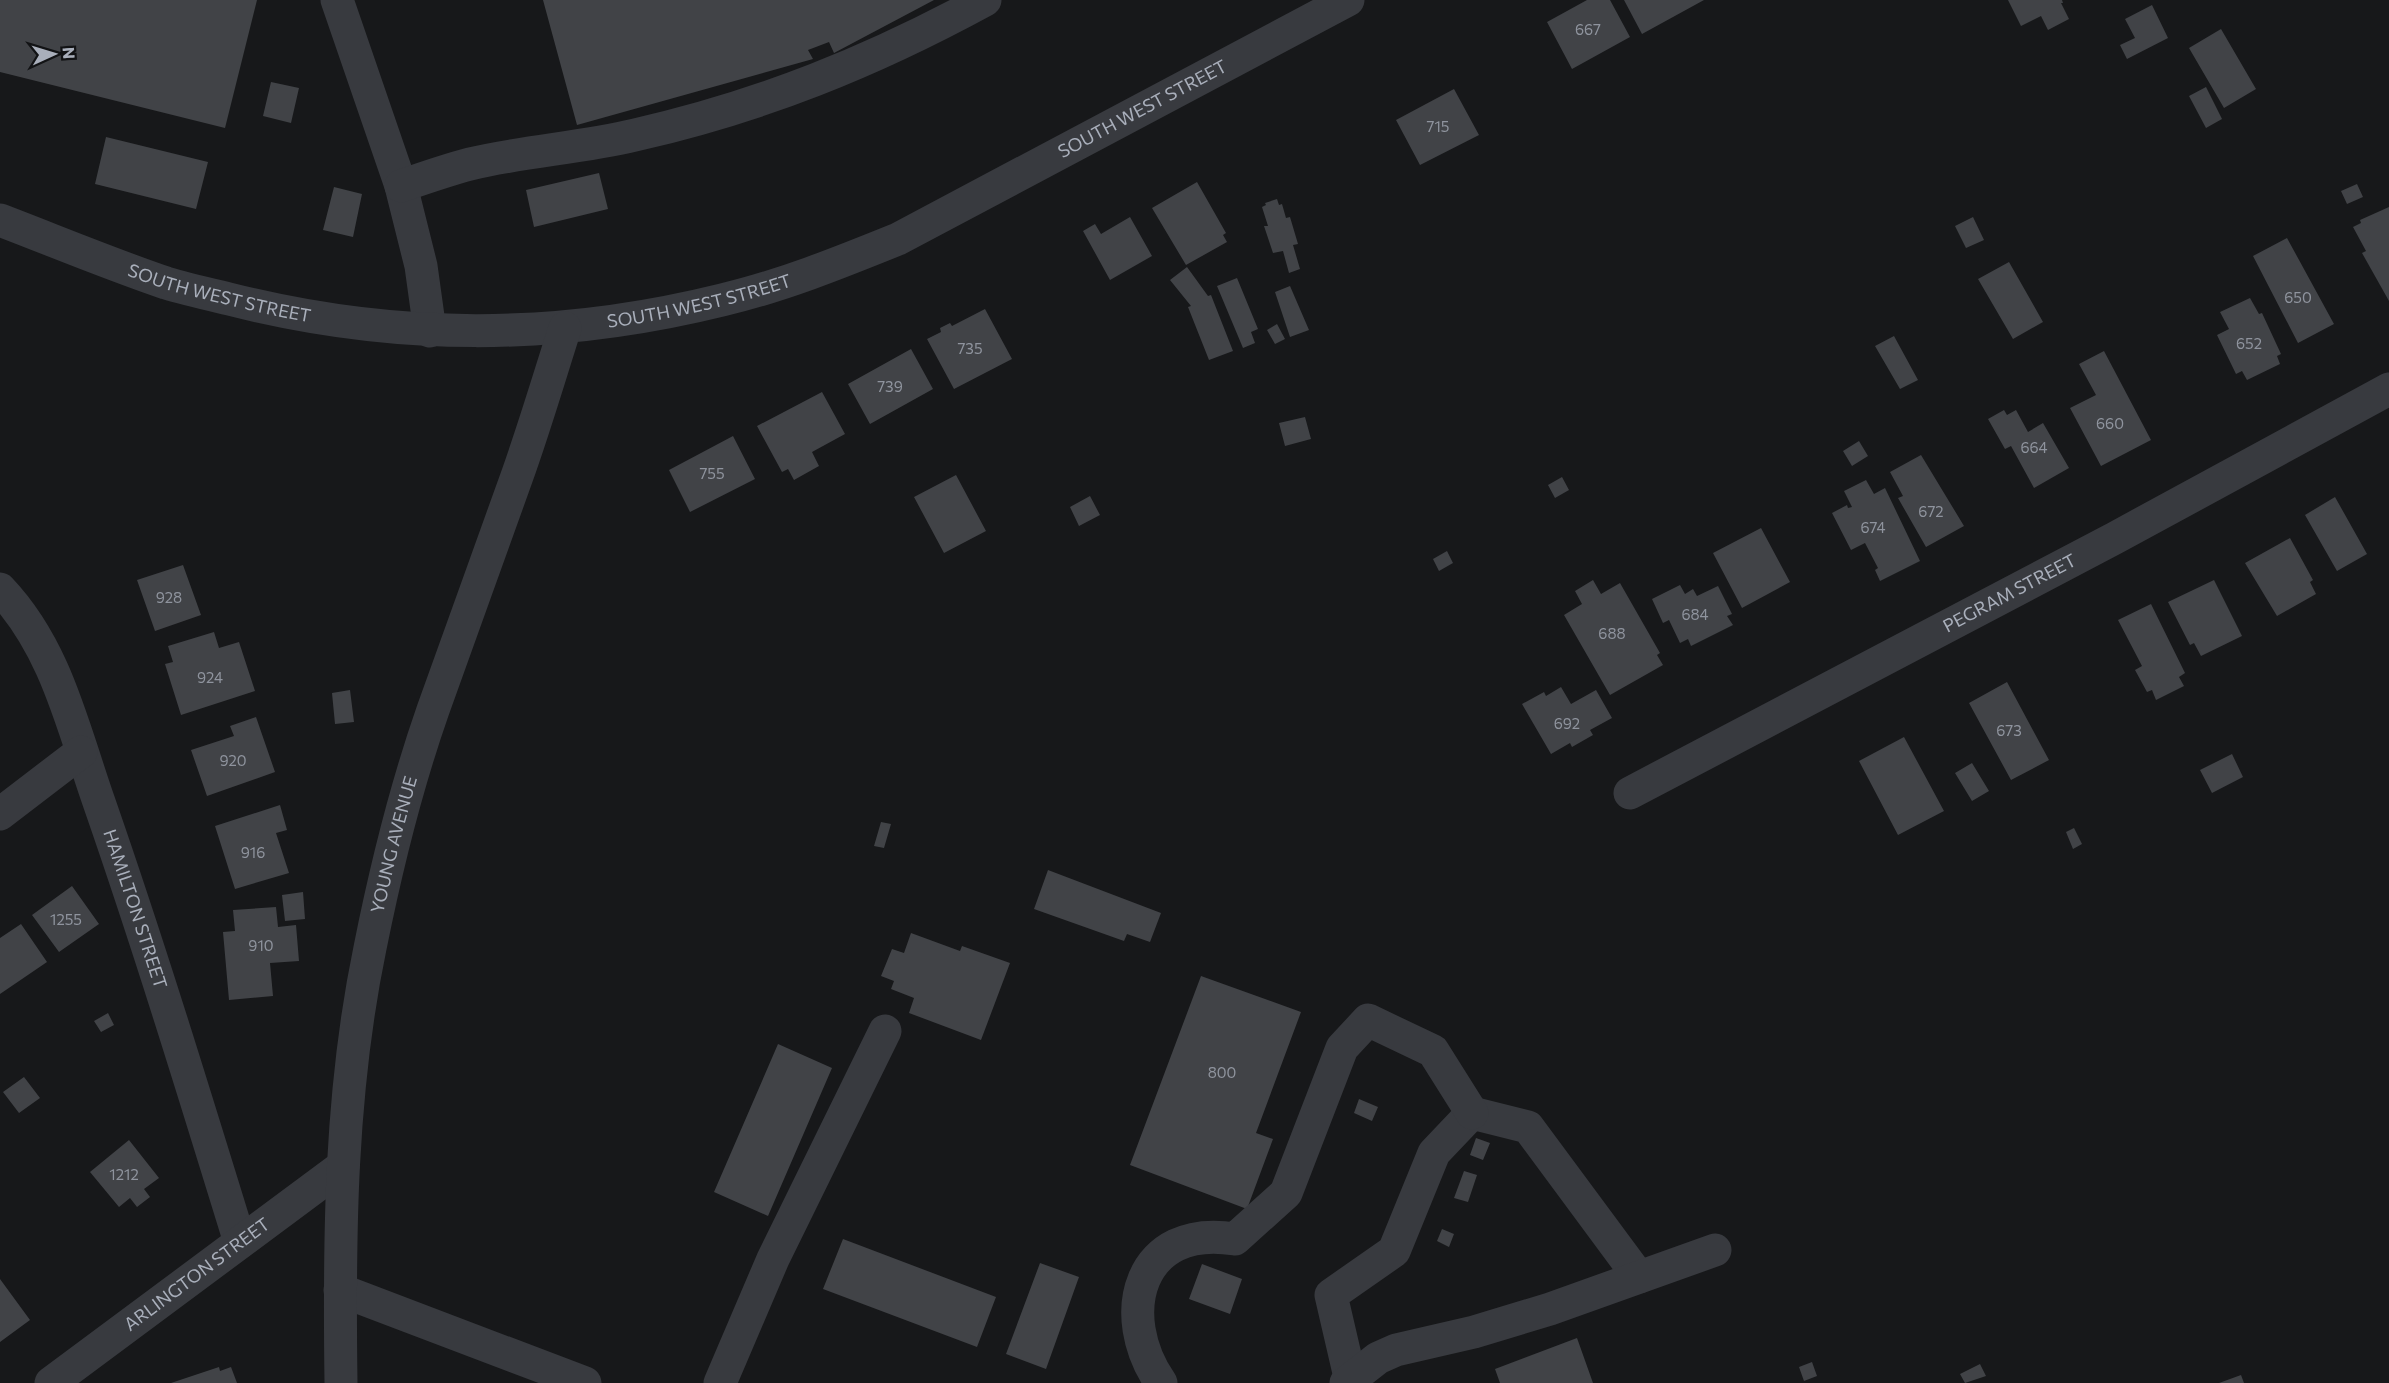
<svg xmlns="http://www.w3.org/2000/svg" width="2389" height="1383" font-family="Commissioner,sans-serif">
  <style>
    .building { fill: #414347 }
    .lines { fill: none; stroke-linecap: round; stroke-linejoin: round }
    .minor { stroke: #383a3f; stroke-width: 33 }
    .labels { text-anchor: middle; stroke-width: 4.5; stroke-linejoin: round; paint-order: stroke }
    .number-label { font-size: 15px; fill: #8f949e }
    .street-label { font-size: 18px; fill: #a9afbb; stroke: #121315 }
  </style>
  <rect width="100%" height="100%" fill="#17181a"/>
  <!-- building -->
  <path class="building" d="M0,0H257L225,128L0,72Z
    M543,0H934L834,53L829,42L808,50L813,59L577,125Z
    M1587,0H1610L1630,37L1572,69L1547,22Z
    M1624,0H1704L1642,34Z
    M2008,0H2062L2063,3H2061L2069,19L2048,30L2041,16L2021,26Z
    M2152,5L2168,38L2127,59L2120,45L2135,38L2125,19Z
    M2221,29L2256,89L2224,108L2189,48Z
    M271,82L299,88L291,123L263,116Z
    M2206,87L2222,119L2206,128L2189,96Z
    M1454,89L1479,135L1420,165L1396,120Z
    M106,137L208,162L196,209L95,184Z
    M599,173L608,209L534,227L526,190Z
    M1197,182L1226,233L1223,235L1227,242L1186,265L1152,208Z
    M2357,184L2363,197L2347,204L2341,191Z
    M334,187L362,194L353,237L323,230Z
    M1277,199L1279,205L1282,204L1286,218L1290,217L1298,244L1293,245L1300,269L1289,273L1283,251L1273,253L1264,226H1268L1262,207L1266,205L1265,203Z
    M2389,207V301L2362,253L2366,251L2353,227L2361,223L2360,220Z
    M1130,217L1152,256L1110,280L1083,231L1095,224L1101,234Z
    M1973,217L1984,240L1966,248L1955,226Z
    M2287,238L2334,324L2298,343L2253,256Z
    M2009,262L2043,322L2013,339L1978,279Z
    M1187,267L1208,296L1211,295L1233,351L1209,360L1188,307L1191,306L1170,280Z
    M1237,278L1258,329L1251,332L1255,343L1243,348L1217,286Z
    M1290,286L1309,330L1290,337L1275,292Z
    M2250,298L2259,314L2262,313L2281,354L2277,356L2280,364L2247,380L2242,371L2236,374L2217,335L2229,329L2220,312Z
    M985,309L1012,359L954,389L927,339L941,332L940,328L950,323L952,326Z
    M1277,324L1285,339L1275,344L1267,330Z
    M1894,336L1918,380L1900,389L1875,346Z
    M911,349L933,389L870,424L848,384Z
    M2104,351L2151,440L2101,466L2070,408L2096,395L2079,364Z
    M822,392L845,434L812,452L819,466L794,480L788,469L782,472L757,426Z
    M2004,410L2007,415L2016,410L2028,432L2043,423L2069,468L2034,488L2011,446L2005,449L1988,419Z
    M1305,417L1311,439L1285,446L1279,423Z
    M733,436L755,479L690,512L669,470Z
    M1859,441L1868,456L1852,466L1843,451Z
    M1921,455L1964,526L1926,547L1898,498L1903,496L1890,472Z
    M956,475L986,531L944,553L914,497Z
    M1562,477L1569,490L1555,498L1548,485Z
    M1866,480L1874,494L1885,488L1920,561L1880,581L1875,570L1878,568L1865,543L1851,550L1832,513L1847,505L1848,508L1852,507L1844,491Z
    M1090,496L1100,515L1079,526L1070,507Z
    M2335,497L2367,554L2337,571L2305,515Z
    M1761,528L1790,582L1742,608L1713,553Z
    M2290,538L2313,580L2310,582L2316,594L2277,616L2245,563Z
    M1447,551L1453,563L1439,571L1433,559Z
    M183,565L201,615L155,631L137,580Z
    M1593,580L1601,594L1620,583L1660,653L1657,655L1663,665L1610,695L1564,615L1582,604L1575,591Z
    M2214,580L2242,636L2201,656L2194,643L2190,645L2168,602Z
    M1680,585L1685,594L1693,589L1697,596L1718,586L1732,614L1727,616L1733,625L1691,646L1688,639L1680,643L1669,620L1663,623L1652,599Z
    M2151,604L2185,673L2179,677L2184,686L2156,700L2152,690L2147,692L2135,670L2142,666L2118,620Z
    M214,632L219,648L239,642L255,691L181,715L165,664L173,662L168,646Z
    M2007,682L2049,760L2011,780L1969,703Z
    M1561,687L1571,704L1596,690L1612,718L1590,730L1593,735L1572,747L1570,743L1551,754L1522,704L1544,692L1546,696Z
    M350,690L354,722L335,724L332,693Z
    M256,717L275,772L207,796L191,750L234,736L230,726Z
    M1904,737L1944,811L1898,835L1859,761Z
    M2232,754L2243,777L2212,793L2200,770Z
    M1972,763L1989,791L1972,801L1955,773Z
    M280,805L287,830L276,833L289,873L235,889L215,826Z
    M881,822L891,824L884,848L874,846Z
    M2074,828L2082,844L2073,849L2066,832Z
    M1048,870L1161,913L1150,942L1127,934L1124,941L1034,909Z
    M72,886L99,924L59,952L32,915Z
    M303,892L305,919L285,921L282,895Z
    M276,907L278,927L296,925L299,961L270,963L273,996L229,1000L223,932L235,931L233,910Z
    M21,924L47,962L0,994V938Z
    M911,933L960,951L962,946L1010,963L981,1040L909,1013L914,998L891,989L894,981L881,976L892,949L904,953Z
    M1201,976L1301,1012L1256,1133L1273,1139L1247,1209L1130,1165Z
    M108,1013L114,1025L101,1032L94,1021Z
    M778,1044L832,1068L768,1216L714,1192Z
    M24,1077L40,1098L19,1113L3,1092Z
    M1359,1099L1378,1107L1372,1121L1354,1113Z
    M1476,1138L1490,1143L1483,1160L1470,1155Z
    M129,1140L159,1178L144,1189L150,1197L137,1207L130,1198L119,1207L90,1172Z
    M1464,1171L1477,1175L1468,1202L1454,1198Z
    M1442,1229L1454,1234L1449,1247L1437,1241Z
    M843,1239L996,1297L977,1347L823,1289Z
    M1040,1263L1079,1277L1046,1369L1006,1354Z
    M1202,1264L1242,1279L1230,1314L1189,1299Z
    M0,1279L30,1320L0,1342Z
    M1577,1338L1593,1383H1500L1495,1369Z
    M1812,1362L1817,1376L1804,1381L1799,1367Z
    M1980,1364L1986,1376L1965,1383L1960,1374Z
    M219,1367L220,1371L231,1367L237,1383H171Z
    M2241,1375L2244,1383H2219Z"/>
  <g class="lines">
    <!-- minor -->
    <g class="minor">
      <path d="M337,0L401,186L421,266L430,331"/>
      <path d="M401,186C424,178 447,170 470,164C524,151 581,148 635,135C762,106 871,62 985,0"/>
      <path id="s1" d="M0,220C55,241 110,264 166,283C186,289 208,294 229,299C395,341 556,341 722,300C782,286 841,262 898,239L1348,0"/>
      <path id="s2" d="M0,589C57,649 73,729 100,805C150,949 195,1096 240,1242"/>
      <path id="s3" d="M1630,793L2115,538L2389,389"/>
      <path d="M0,814L81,752"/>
      <path d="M340,1290L585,1383"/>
      <path d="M1350,1377L1331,1295L1394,1251L1434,1153L1472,1113L1528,1127L1639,1277"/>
      <path id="s4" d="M51,1383L343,1166"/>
      <path id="s5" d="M341,1383C339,1237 340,1092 370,948C386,868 406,787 433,710C460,633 489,556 516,479C534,429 549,378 565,328"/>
      <path d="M720,1383L773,1259L885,1031"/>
      <path d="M1161,1383C1114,1315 1138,1223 1235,1239L1286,1193L1342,1048L1368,1020L1433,1051L1472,1113"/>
      <path d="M1346,1383L1378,1358L1396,1350L1474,1332L1550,1309L1715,1250"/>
    </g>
  </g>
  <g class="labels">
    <!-- number labels -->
    <g class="number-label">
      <text x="1588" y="35">667</text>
      <text x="1438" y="132">715</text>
      <text x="2298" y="303">650</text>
      <text x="2249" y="349">652</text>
      <text x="970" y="354">735</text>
      <text x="890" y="392">739</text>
      <text x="2110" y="429">660</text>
      <text x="2034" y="453">664</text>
      <text x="712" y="479">755</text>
      <text x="1931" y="517">672</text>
      <text x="1873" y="533">674</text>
      <text x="169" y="603">928</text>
      <text x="1695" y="620">684</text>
      <text x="1612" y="639">688</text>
      <text x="210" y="683">924</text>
      <text x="1567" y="729">692</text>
      <text x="2009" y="736">673</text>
      <text x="233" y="766">920</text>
      <text x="253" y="858">916</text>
      <text x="66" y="925">1255</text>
      <text x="261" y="951">910</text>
      <text x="1222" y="1078">800</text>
      <text x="124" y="1180">1212</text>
    </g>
    <!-- street labels -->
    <g class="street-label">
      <text dy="6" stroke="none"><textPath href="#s1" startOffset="1204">SOUTH WEST STREET</textPath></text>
      <text dy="6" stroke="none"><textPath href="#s1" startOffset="232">SOUTH WEST STREET</textPath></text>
      <text dy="6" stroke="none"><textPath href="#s1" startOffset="718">SOUTH WEST STREET</textPath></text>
      <text dy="6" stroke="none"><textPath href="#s3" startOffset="429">PEGRAM STREET</textPath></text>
      <text dy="6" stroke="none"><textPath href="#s5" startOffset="543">YOUNG AVENUE</textPath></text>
      <text dy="6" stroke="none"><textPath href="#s2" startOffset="350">HAMILTON STREET</textPath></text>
      <text dy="6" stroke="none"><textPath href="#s4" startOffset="182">ARLINGTON STREET</textPath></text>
    </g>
  </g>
  <!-- north arrow -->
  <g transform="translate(54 54) rotate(86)" stroke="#121315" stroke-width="4.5" paint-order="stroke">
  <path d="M0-4.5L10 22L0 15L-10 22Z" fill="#a9afbb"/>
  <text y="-9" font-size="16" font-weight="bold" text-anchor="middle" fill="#a9afbb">N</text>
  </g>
</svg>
